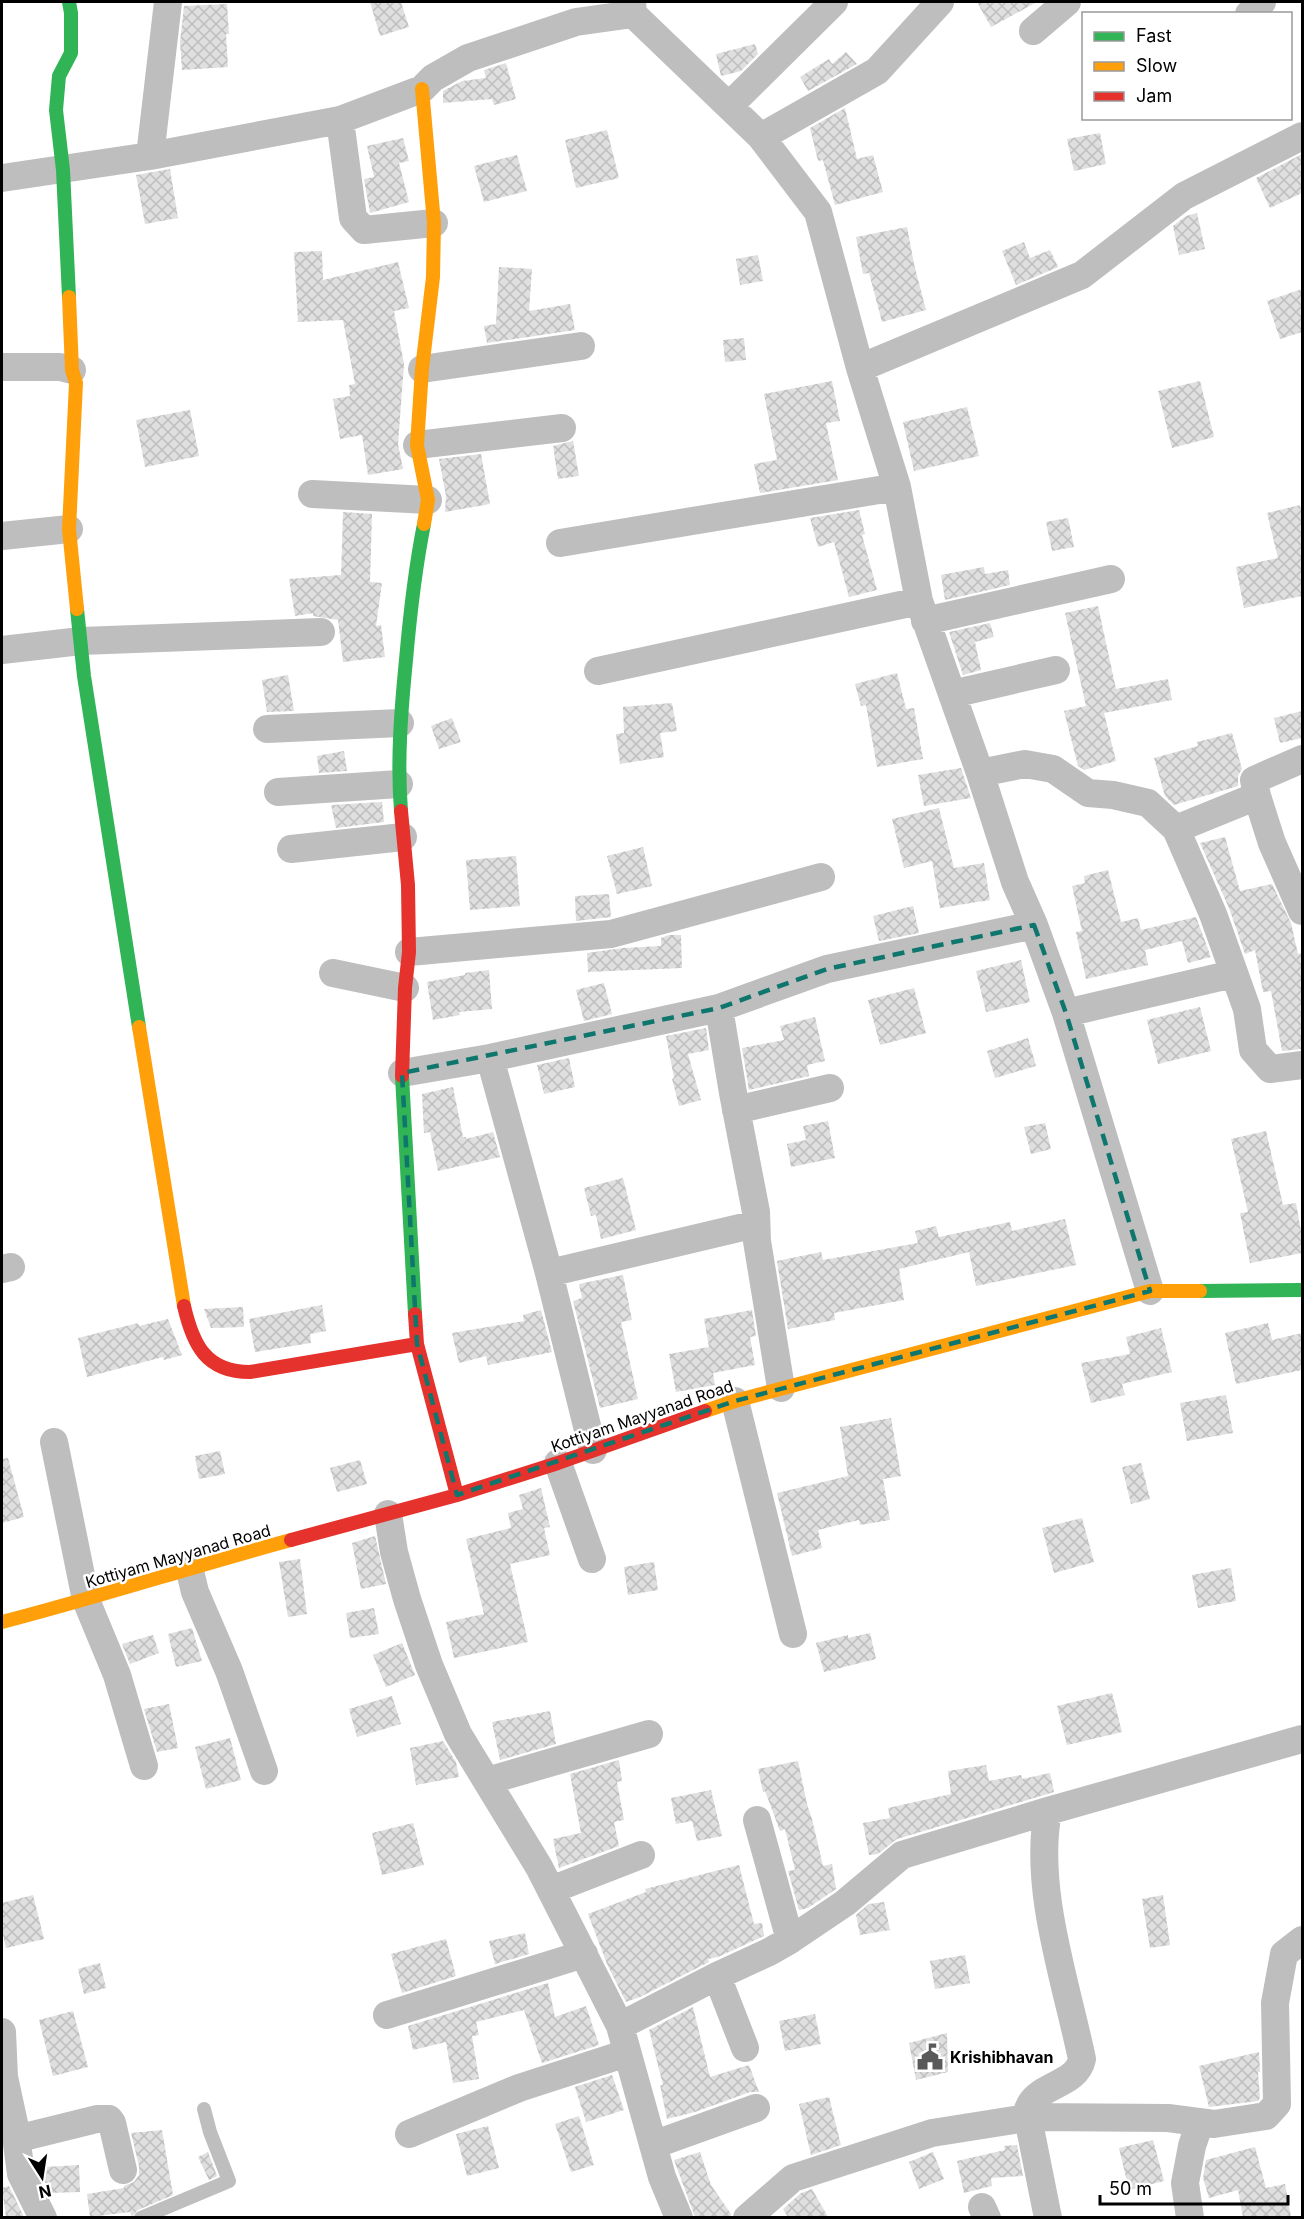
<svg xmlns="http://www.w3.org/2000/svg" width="1304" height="2219" font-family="Inter,sans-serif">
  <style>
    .building { fill: url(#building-cross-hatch) }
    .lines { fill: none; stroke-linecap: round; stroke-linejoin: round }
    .lane { stroke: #bebebe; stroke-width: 14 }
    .street { stroke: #bebebe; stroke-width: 28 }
    .fast { stroke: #30b455; stroke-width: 14 }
    .slow { stroke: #ff9f0a; stroke-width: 14 }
    .jam { stroke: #e5322d; stroke-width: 14 }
    .marked { fill: none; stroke: #0f766e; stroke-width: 4.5; stroke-dasharray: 12 8; stroke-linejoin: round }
    .labels { text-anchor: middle; stroke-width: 5; stroke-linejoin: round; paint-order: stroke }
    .street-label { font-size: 16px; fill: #000; stroke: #fff }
    .poi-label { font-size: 16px; font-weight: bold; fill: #000; stroke: #fff; text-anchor: start }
  </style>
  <defs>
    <pattern id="building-cross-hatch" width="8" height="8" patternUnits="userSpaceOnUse" patternTransform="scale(1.5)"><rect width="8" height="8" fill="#dfdfdf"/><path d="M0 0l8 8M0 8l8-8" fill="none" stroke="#bebebe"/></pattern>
  </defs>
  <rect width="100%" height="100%" fill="#fff"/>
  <!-- building -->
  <path class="building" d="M370,2H401L409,27L380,36Z
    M977,2H1037L991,27Z
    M227,4L229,34H226L228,67L182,70L180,42L184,6Z
    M755,44L758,54L741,71L721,76L716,54Z
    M846,52L857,64L808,91L800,77L829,59L832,64Z
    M506,63L516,99L494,105L492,99L443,103V91L462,81L486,78L484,70Z
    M845,108L857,159L873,155L883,192L835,205L823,160L818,161L810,128Z
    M607,130L619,178L576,188L565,140Z
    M1100,133L1106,164L1074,171L1067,139Z
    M403,138L409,161L399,163L409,202L370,213L364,179L374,177L367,146Z
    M1302,154V193L1270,208L1256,178Z
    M517,155L527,191L484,202L474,166Z
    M170,169L178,218L145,224L136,175Z
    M1197,213L1205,249L1179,255L1173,226L1186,216Z
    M907,227L914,264L926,310L882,322L869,273L863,274L856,237Z
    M1024,242L1030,258L1050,250L1058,267L1016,285L1002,251Z
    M322,251L323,280L398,262L409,308L394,311L404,364L398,444L403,469L368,475L362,435L340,439L333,399L350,396L349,385L355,384L343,320L298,322L294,252Z
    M758,255L763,281L740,285L736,259Z
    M499,267L532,269L529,311L570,304L575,330L487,343L484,326L496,324Z
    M1302,289V332L1280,339L1267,301Z
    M744,338L746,360L725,362L723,340Z
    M832,381L840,421L826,423L838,480L760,493L754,464L777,460L764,394Z
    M1200,381L1214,437L1172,448L1158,391Z
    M967,407L979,456L914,471L903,422Z
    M190,410L199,456L145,467L136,420Z
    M573,441L579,476L558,479L553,446Z
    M481,454L490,504L445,512L446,496L439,459Z
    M1300,505L1302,517V596L1244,608L1236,567L1278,558L1267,513Z
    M859,510L865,534L862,535L877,590L849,597L834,542L818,547L810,518Z
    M343,512L372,514L370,582L382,583L376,626L381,625L385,657L343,662L338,620L313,616V613L295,616L289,579L341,575Z
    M1068,518L1074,547L1052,551L1046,522Z
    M984,567L985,574L1008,570L1010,585L945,600L941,575Z
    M1098,606L1116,689L1168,679L1172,700L1104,713L1116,761L1084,770L1078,766L1064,711L1086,706L1065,613Z
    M990,623L994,637L975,642L981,670L963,675L949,632Z
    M897,673L906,709L914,708L923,759L877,767L866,705L861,706L855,684Z
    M288,675L294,711L267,712L262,680Z
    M672,703L677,731L660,733L664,757L620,764L616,734L624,733L623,707Z
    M1302,711V738L1280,743L1274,718Z
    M452,718L461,742L439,749L431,726Z
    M1232,733L1242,769L1238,776V786L1174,805L1165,796L1154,758L1198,746L1197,742Z
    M344,751L347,771L319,773L317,756Z
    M961,768L971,798L924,806L918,775Z
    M382,802L384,822L336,828L331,805Z
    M939,808L954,868L984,863L990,900L940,908L932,861L904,868L892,819Z
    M1225,837L1240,891L1272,884L1291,923L1298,954L1302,953V1049L1282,1051L1271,991L1263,992L1255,950L1245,954L1229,908L1200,843Z
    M643,847L652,886L617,894L607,856Z
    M516,856L520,906L470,910L466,860Z
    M1108,870L1121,922L1138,918L1141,930L1196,917L1211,957L1188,963L1182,941L1145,950L1148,965L1086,979L1076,932L1082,931L1072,886L1085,883L1084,876Z
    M609,894L611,917L576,921L575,896Z
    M913,906L919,933L879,941L873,916Z
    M669,935H681L682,968L588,972L587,953L623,948L661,946V938Z
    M1021,960L1030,1002L986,1012L976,971Z
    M489,970L492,1009L459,1012L460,1015L433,1020L427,982L465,975V973Z
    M604,983L612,1014L584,1021L576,990Z
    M914,988L926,1033L880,1045L868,1000Z
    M1200,1007L1211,1051L1158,1064L1147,1020Z
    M815,1017L825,1061L807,1065L809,1076L749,1090L742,1048L784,1040L780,1026Z
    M706,1028L709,1050L688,1054L701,1100L679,1106L672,1079L674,1078L666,1036Z
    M1028,1038L1036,1066L995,1078L987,1051Z
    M569,1058L575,1087L544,1094L537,1065Z
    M453,1087L463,1137H466V1139L493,1132L500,1157L438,1171L430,1132L424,1133L422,1094Z
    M828,1121L835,1158L791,1167L787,1144L806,1140L803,1126Z
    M1045,1123L1051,1149L1031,1154L1024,1127Z
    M1266,1131L1283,1205L1296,1203L1302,1237V1253L1250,1263L1240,1213L1248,1212L1231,1139Z
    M623,1178L636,1230L601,1239L596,1215L591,1216L584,1188Z
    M1065,1219L1076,1265L976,1286L969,1252L899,1269L904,1300L834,1313L835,1320L788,1329L777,1261L821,1252L823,1260L918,1243L915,1231L936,1226L939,1237L1010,1222L1012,1231Z
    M623,1275L632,1320L621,1322L638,1399L600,1408L573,1301L582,1298L579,1284Z
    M322,1305L326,1331L310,1334L311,1343L255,1352L249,1319Z
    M243,1307L244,1327L211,1328L204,1309Z
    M541,1310L552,1352L488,1365L486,1356L459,1363L452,1333L524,1321L523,1315Z
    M752,1310L756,1336L750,1337L755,1365L713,1373L715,1385L676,1392L669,1354L709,1347L704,1319Z
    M168,1319L182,1355L164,1360L163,1357L87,1377L78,1338L138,1323L139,1326Z
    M1268,1323L1272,1340L1302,1333V1370L1236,1384L1225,1333Z
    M1161,1328L1172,1372L1122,1384L1125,1395L1091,1403L1081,1363L1130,1354L1126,1337Z
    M1226,1395L1233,1433L1187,1441L1180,1403Z
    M891,1418L901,1476L883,1479L890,1520L860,1525L859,1520L818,1530L822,1548L792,1556L777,1493L848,1476L840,1427Z
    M220,1451L225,1474L199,1479L195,1456Z
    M8,1458L24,1517L2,1523V1459Z
    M360,1460L367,1484L337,1492L330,1468Z
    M1141,1463L1150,1499L1131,1504L1122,1467Z
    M541,1488L550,1527L544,1528L550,1555L510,1564L528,1642L454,1658L446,1622L484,1614L466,1539L511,1528L508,1513L523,1509L519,1495Z
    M1082,1518L1094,1562L1054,1573L1042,1528Z
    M375,1536L386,1584L361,1589L352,1543Z
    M300,1559L307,1614L288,1617L279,1562Z
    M654,1562L658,1590L628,1595L624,1567Z
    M1231,1568L1236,1601L1198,1608L1192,1575Z
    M374,1608L379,1634L350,1638L346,1613Z
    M192,1628L202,1661L176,1667L168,1634Z
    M870,1633L876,1659L824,1672L816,1643L848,1635V1638Z
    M153,1635L159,1653L130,1664L122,1644Z
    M402,1643L415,1675L386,1687L373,1655Z
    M1112,1693L1122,1732L1067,1745L1057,1706Z
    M392,1696L401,1724L357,1737L349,1709Z
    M169,1704L178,1748L157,1752L144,1709Z
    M550,1711L556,1744L500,1760L492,1722Z
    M230,1738L241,1780L206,1789L195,1747Z
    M443,1741L456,1762L459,1777L416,1785L410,1748Z
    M619,1760L622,1781L617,1782L624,1820L614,1822L619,1846L559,1868L553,1839L581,1833L570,1774Z
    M798,1761L807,1804L812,1819L823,1866L832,1864L836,1889L808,1908L799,1910L788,1871L795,1870L785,1829L780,1831L765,1791L763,1792L758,1769Z
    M986,1765L989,1781L1021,1775L1022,1779L1050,1773L1054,1792L897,1839L878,1854L869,1855L863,1823L890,1818L888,1808L951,1794L948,1771Z
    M711,1790L722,1836L697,1841L692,1821L676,1824L671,1798Z
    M413,1823L424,1865L382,1875L372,1833Z
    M739,1865L754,1924L762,1923L764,1936L718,1957L708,1959L709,1962L640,1997L626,2002L607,1964L588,1914L646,1892L645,1889Z
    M33,1895L44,1939L6,1948L2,1930V1903Z
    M1163,1895L1170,1945L1150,1948L1142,1899Z
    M884,1902L890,1930L860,1935L856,1915L869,1904Z
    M525,1933L529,1954L495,1964L489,1941Z
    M446,1939L456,1976L402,1993L391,1954Z
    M965,1955L970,1983L935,1989L930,1961Z
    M100,1963L106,1988L84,1994L78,1969Z
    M548,1983L555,2017L586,2006L599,2045L542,2063L524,2010L476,2022L479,2035L472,2036L479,2079L453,2083L446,2042L413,2050L408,2026Z
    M693,2007L710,2077L749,2065L759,2092H750L695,2112L667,2119L660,2085H663L649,2030Z
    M73,2011L88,2067L53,2076L39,2020Z
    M815,2014L821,2044L785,2051L779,2021Z
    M947,2033L948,2072L916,2080L909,2043Z
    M1259,2052L1260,2072H1258L1260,2098L1258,2101L1209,2107L1199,2066Z
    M612,2075L624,2110L586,2122L575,2087Z
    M829,2097L841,2145L811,2155L799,2104Z
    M579,2116L594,2165L571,2172L555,2124Z
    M488,2126L499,2168L467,2176L456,2134Z
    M162,2130L173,2195L138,2210L132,2217L130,2212L90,2217L87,2194L124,2188V2186L134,2182L139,2175V2166L131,2133Z
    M1153,2140L1164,2181L1129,2190L1119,2148Z
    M1017,2145L1023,2176L991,2178L992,2186L964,2193L957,2161L1005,2150L1004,2146Z
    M1255,2147L1266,2188L1285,2184L1291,2217H1243L1238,2190L1209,2198L1203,2178L1206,2160Z
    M208,2152L217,2176L209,2180L198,2157Z
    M700,2152L711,2185L731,2214V2217H695L674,2160Z
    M933,2152L944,2179L919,2189L909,2162Z
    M79,2165L80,2192L49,2193L45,2186V2167Z
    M9,2186L24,2217H6L2,2188Z
    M812,2189L828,2217H788L783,2209L801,2193Z"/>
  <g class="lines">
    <!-- lane -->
    <path class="lane" d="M141,2218L229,2181L210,2132L204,2109"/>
    <!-- street -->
    <path class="street" d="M632,2L633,14L761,137L818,212L860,368L897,487L919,601L980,773L1015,882L1034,925L1066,1013L1150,1291
      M1249,14L1262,2
      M1033,31L1067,2
      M730,105L834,2
      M340,120L353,218L364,230L434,223
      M761,137L877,71L940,2
      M150,156L168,2
      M2,178L150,156L340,120L422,89L433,78L468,58L576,22L633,14
      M2,367H60L72,370
      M860,368L1082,275L1184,196L1302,136
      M422,369L581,346
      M417,445L562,428
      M312,494L428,500
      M2,536L69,529
      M560,543L897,487
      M925,621L1111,579
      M2,650L81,641L321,632
      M598,671L919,601
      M952,694L1056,670
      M267,729L400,723
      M980,773L1025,764L1053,769L1088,793L1113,795L1148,803L1176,829L1257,796L1254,780L1302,759
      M278,792L399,784
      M1257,796L1272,843L1302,911
      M1176,829L1213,914L1247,1009L1253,1050L1270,1069L1302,1065
      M291,849L403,837
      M409,952L611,934L821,877
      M333,973L405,988
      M719,1008L733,1093L756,1212L757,1241L781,1388
      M1066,1013L1233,974
      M490,1058L549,1273L593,1450
      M402,1073L490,1058L719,1008L827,969L1034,925
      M736,1110L830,1088
      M2,1269L11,1267
      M549,1273L756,1224
      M735,1401L793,1634
      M54,1442L86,1600L117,1675L144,1766
      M558,1463L592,1559
      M388,1514L394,1552L407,1599L429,1665L458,1734L539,1867L620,2026L662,2177L679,2218
      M189,1567L195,1592L229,1671L264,1771
      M487,1781L649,1734
      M1048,1811C1033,1888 1066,1982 1082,2059C1076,2088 1033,2083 1027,2113L1048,2218
      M757,1820L790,1940
      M551,1890L641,1855
      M717,1976L745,2048
      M387,2015L584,1954
      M620,2026L717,1976L769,1952L790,1940L845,1903L902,1855L1048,1811L1302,1739
      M2,2032L4,2077L15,2128L21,2174L43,2218
      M409,2134L519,2088L627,2053
      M16,2139L97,2119H109L112,2123L123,2170
      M653,2145L756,2108
      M982,2207L987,2218
      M747,2218L793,2178L932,2133L1033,2117L1168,2118L1214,2124L1266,2116L1277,2104L1275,2003L1284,1954L1302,1940
      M1190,2218L1185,2183L1192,2146L1200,2122"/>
    <!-- fast -->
    <path class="fast" d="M69,297L63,170L56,110L59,76L71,53V13L69,2
      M77,609L84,676L139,1027
      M401,811C397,761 401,711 406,660C410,614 415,569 424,524
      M402,1076L415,1314
      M1200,1291L1302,1290"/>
    <!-- slow -->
    <path class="slow" d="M422,89L434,223L433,277L422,369L417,445L428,500L424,524
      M69,297L72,370L76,383L69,529L77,609
      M139,1027L184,1306
      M705,1411L735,1401L1150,1291H1200
      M2,1622C99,1597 194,1566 291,1540"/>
    <!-- jam -->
    <path class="jam" d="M401,811L408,885L409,952L405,988L402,1076
      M184,1306C193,1345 206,1372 250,1372L417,1344
      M415,1314L417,1344L457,1495
      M291,1540L457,1495L558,1463L705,1411"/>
  </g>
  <!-- marked area -->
  <path class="marked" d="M1034,925L1066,1013L1150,1291L735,1401L457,1495L417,1344L402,1073L719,1008L827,969Z"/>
  <!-- icons -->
  <defs>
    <g id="civic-bare" transform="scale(2.07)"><path d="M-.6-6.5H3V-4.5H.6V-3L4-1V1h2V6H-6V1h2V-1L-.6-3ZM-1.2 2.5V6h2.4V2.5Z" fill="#595959" stroke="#fff" stroke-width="2.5" paint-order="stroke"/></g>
  </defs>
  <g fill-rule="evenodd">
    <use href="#civic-bare" x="930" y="2057"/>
  </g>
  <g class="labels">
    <!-- street labels -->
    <g class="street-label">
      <text transform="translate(642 1416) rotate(-19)" y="6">Kottiyam Mayyanad Road</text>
      <text transform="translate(178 1556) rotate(-16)" y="6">Kottiyam Mayyanad Road</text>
    </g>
    <!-- poi labels -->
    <g class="poi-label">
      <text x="950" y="2063">Krishibhavan</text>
    </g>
  </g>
  <!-- border -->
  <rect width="1304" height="2219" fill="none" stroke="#000000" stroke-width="6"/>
  <!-- legend -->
  <rect x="1082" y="12" width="210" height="108" fill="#ffffff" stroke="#999999" stroke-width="1.5"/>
  <rect x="1094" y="32" width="30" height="9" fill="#30b455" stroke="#999999" stroke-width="1.5"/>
  <text x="1136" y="42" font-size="18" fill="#000000">Fast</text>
  <rect x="1094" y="62" width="30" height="9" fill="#ff9f0a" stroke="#999999" stroke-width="1.5"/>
  <text x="1136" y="72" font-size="18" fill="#000000">Slow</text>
  <rect x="1094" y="92" width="30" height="9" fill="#e5322d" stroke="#999999" stroke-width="1.5"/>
  <text x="1136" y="102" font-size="18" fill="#000000">Jam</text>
  <!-- north arrow -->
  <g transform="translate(42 2177) rotate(168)" stroke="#ffffff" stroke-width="4.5" paint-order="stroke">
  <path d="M0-4.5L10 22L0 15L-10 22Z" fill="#000000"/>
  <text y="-9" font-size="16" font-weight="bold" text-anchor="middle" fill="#000000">N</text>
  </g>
  <!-- scale -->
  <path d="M1100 2195v9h188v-9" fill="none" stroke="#000000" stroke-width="3"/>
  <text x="1109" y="2195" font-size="18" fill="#000000" stroke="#ffffff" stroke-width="4.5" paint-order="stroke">50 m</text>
</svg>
